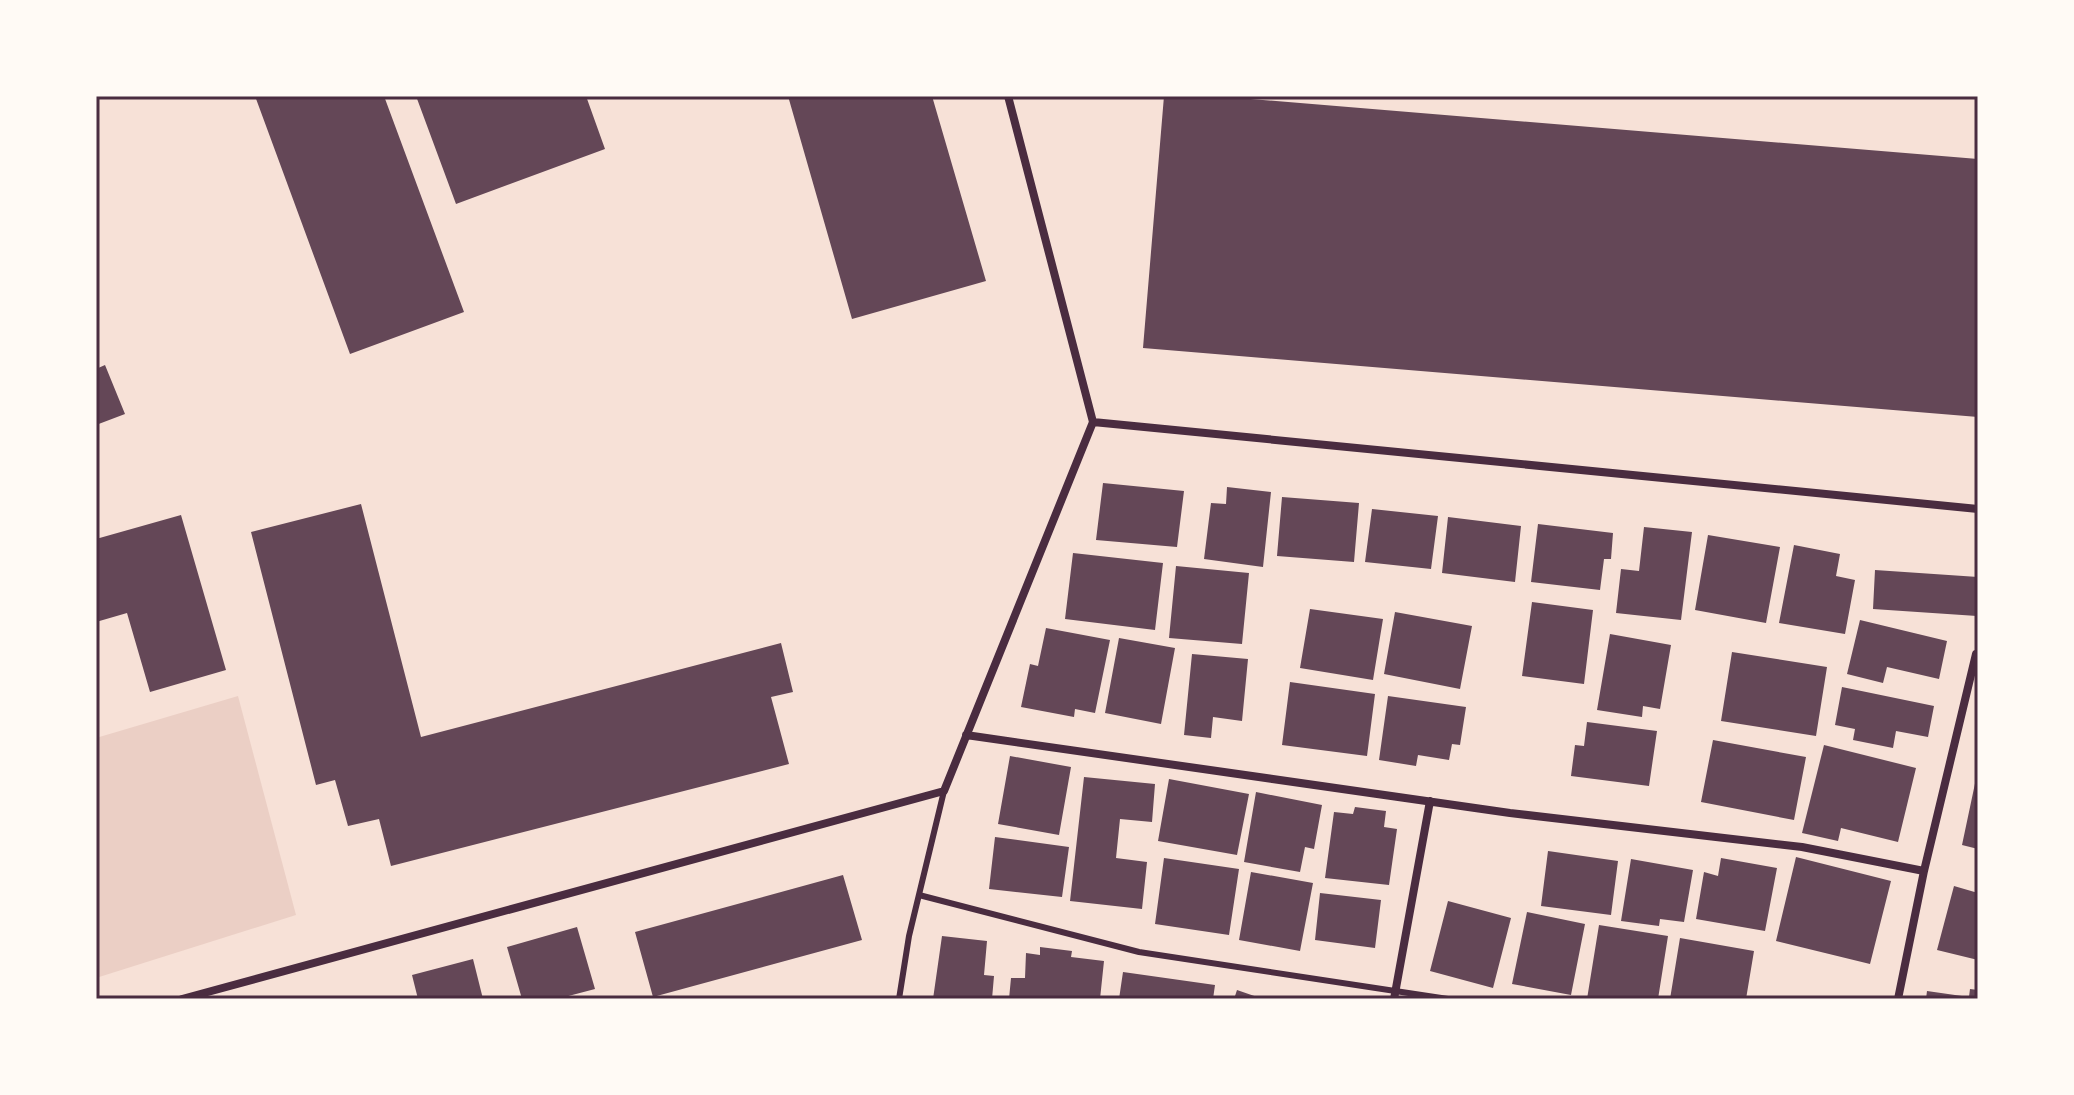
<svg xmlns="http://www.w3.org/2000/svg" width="2074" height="1095" font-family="'Titillium Web',sans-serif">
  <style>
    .green { fill: #ebcfc5 }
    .building { fill: #644757 }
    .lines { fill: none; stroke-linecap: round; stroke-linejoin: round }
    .service { stroke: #4a2c40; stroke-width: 6 }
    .minor { stroke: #4a2c40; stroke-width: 8 }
    .neatline { fill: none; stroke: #4a2c40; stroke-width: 3 }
  </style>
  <rect width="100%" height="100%" fill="#f7e1d7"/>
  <!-- green -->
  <path class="green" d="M238,696L296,915L96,978V738Z"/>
  <!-- building -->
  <path class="building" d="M255,96H384L464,312L350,354Z
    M416,96H586L605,149L456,204Z
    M788,96H932L986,281L852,319Z
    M1164,96H1214L1978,159V417L1143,348Z
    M105,365L125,414L96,425V369Z
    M1103,483L1184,491L1177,547L1096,540Z
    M1227,487L1271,492L1263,567L1204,559L1211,503L1226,504Z
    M1282,497L1359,503L1354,562L1277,556Z
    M361,504L421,737L781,643L793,692L771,697L789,764L391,866L379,819L348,826L335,780L316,785L251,532Z
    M1372,509L1438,516L1431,569L1365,562Z
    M181,515L226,670L150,692L127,613L96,622V539Z
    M1448,517L1521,526L1515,582L1442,573Z
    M1538,524L1613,533L1611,559H1604L1600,590L1531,582Z
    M1644,527L1692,532L1681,620L1616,613L1621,569L1639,571Z
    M1708,535L1780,547L1766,623L1695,610Z
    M1794,545L1840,554L1836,576L1855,580L1845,634L1779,623Z
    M1073,553L1163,563L1155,630L1065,619Z
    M1176,566L1249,573L1242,644L1169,638Z
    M1875,570L1978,577L1977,616L1873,609Z
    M1532,602L1593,610L1584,684L1522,676Z
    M1310,609L1383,619L1373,680L1300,668Z
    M1395,612L1472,626L1460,689L1384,674Z
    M1860,620L1947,641L1939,679L1887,667L1883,683L1847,674Z
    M1046,628L1110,640L1095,713L1075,709L1074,717L1021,707L1030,664L1038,666Z
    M1610,634L1671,645L1660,709L1643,706L1642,717L1597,710Z
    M1119,638L1175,648L1161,724L1105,713Z
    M1732,652L1827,667L1816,736L1721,721Z
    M1192,654L1248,659L1242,721L1213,717L1211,738L1184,735Z
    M1290,682L1375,694L1367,756L1282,745Z
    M1842,687L1934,706L1928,737L1896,731L1893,748L1853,740L1855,729L1835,725Z
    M1388,696L1466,707L1460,745L1452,744L1449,760L1418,755L1416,766L1379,760Z
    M1587,722L1657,731L1649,786L1571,776L1575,745L1584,746Z
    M1713,740L1806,757L1794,820L1701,802Z
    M1824,745L1916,768L1898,842L1841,828L1838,841L1802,833Z
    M1010,756L1071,767L1059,835L998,824Z
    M1977,774H1978V849L1962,845Z
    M1084,777L1155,784L1152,822L1120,819L1116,858L1147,862L1142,909L1070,901Z
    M1169,779L1249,794L1237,855L1158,841Z
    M1256,792L1322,805L1314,849L1305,847L1300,872L1244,862Z
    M1355,807L1386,811L1384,827L1397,829L1389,885L1325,878L1334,812L1353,814Z
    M995,837L1069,847L1062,897L989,889Z
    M1548,851L1618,861L1611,915L1541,906Z
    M1796,857L1891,881L1870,964L1776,941Z
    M1164,858L1239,869L1229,935L1155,924Z
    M1721,858L1777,868L1765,931L1696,919L1704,872L1718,876Z
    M1631,859L1693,870L1684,922L1660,919L1659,926L1621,921Z
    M1251,872L1313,883L1300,951L1239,940Z
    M843,875L862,940L653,997L635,932Z
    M1954,886L1978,893V960L1937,950Z
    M1320,893L1381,900L1375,948L1315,940Z
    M1448,901L1511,918L1493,988L1430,971Z
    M1527,912L1585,924L1571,995L1512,984Z
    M1599,925L1668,936L1658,999H1587Z
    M577,927L595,989L557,999H522L507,947Z
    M942,936L987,941L984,975L994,976L992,999H933Z
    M1680,938L1754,951L1746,999H1670Z
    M1040,947L1072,951L1071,957L1104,961L1100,999H1009L1011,978H1025L1026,953L1040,955Z
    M473,959L483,999H418L412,975Z
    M1123,972L1215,985L1213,999H1119Z
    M1970,989L1978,990V999H1926L1927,991L1969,997Z
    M1237,990L1263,999H1234Z"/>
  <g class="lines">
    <!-- service -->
    <path class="service" d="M919,895L1139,952L1448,999
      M899,999L909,936L944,791"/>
    <!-- minor -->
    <path class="minor" d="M1093,422L1978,509
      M966,735L1510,813L1802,847L1924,871
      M182,999L944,791L1093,422L1008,96
      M1394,999L1430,801
      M1898,999L1924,871L1976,654"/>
  </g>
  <!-- border -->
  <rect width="2074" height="1095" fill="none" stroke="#fffaf5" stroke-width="196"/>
  <rect x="98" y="98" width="1878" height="899" class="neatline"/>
</svg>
